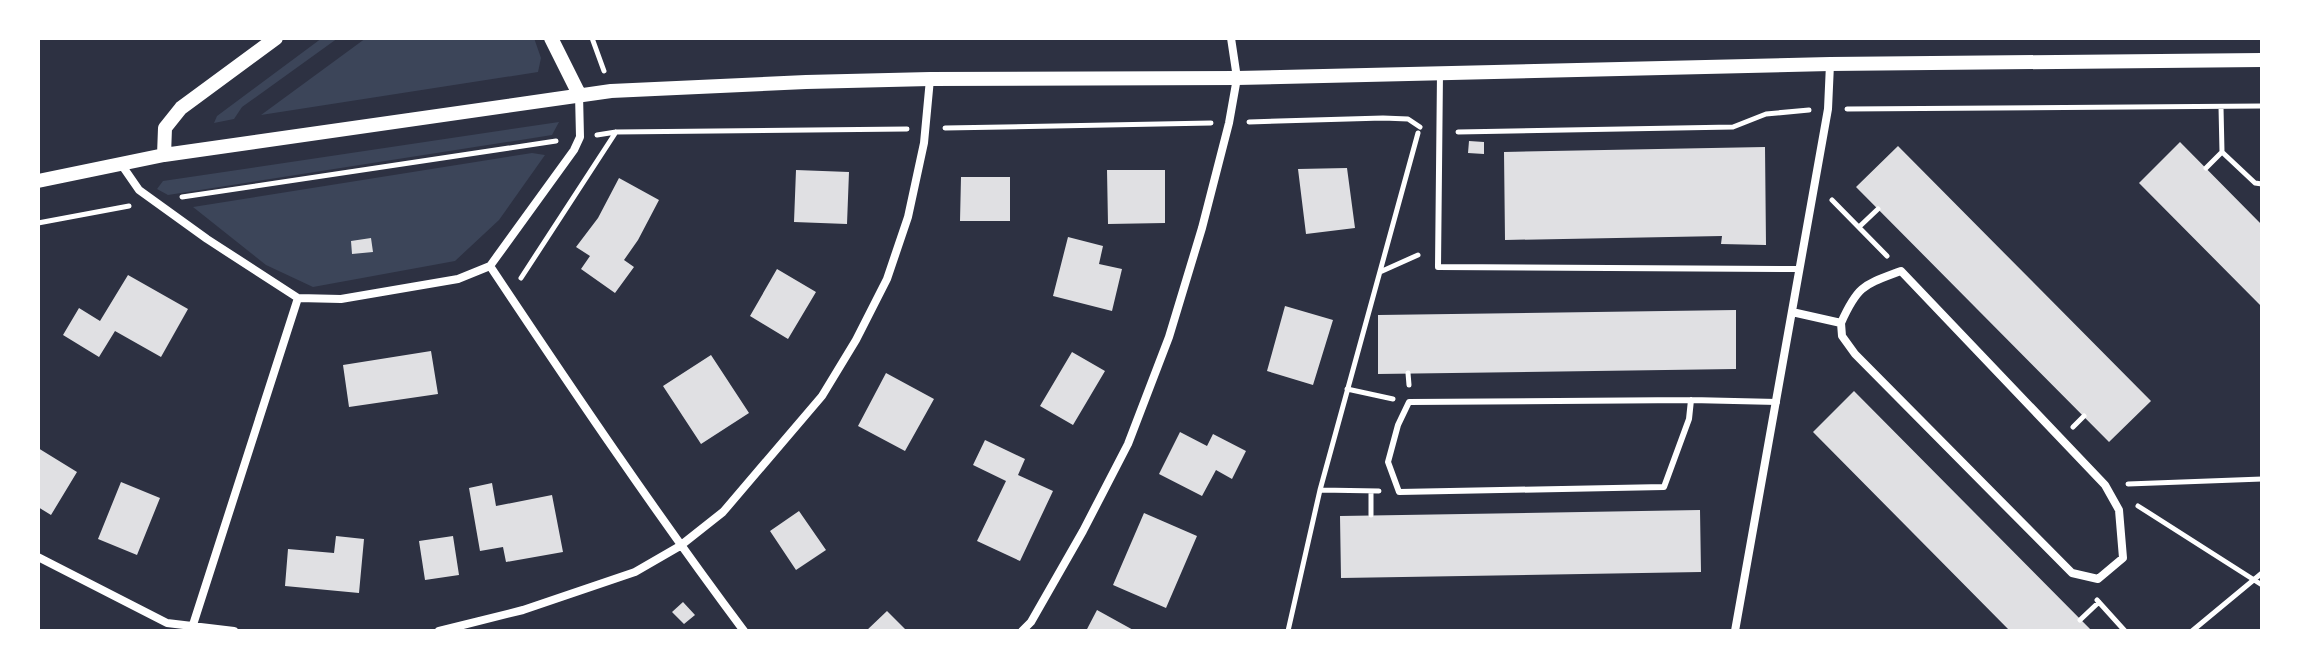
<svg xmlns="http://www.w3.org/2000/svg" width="2300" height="669" font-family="Inter,sans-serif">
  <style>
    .green { fill: #3c4559 }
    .building { fill: #e0e0e3 }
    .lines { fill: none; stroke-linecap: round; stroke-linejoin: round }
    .path { stroke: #fff; stroke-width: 5 }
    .service { stroke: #fff; stroke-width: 6 }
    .minor { stroke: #fff; stroke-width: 8 }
    .tertiary { stroke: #fff; stroke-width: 14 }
  </style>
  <rect width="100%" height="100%" fill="#2d3142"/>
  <!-- green -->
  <path class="green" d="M322,38H338L242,107L234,119L214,123L217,116Z
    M366,38H534L541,58L538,72L261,115Z
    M559,122L552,135L168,195L157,189L163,181Z
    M532,153L545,155L499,220L455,261L313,287L266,265L193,207Z"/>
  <!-- building -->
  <path class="building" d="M1469,141L1484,142V154L1468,153Z
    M2180,142L2262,225V307L2139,183Z
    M1898,146L2151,401L2109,442L1856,187Z
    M1765,147L1766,245L1721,244L1722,236L1505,240L1504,152Z
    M1347,168L1355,228L1306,234L1298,169Z
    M796,170L849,172L847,224L794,222Z
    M1107,170H1165V223L1108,224Z
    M961,177H1010V221H960Z
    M619,178L659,200L638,240L624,260L634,267L615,293L581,269L590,256L576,247L598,218Z
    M1068,237L1103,246L1099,264L1122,269L1112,311L1053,296Z
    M371,238L373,252L352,254L351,241Z
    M777,269L816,292L788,339L750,316Z
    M128,275L188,309L161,357L115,331L99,357L63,335L79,308L100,321Z
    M1285,306L1333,320L1313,385L1267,371Z
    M1736,310V369L1378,374V315Z
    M431,351L438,394L349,407L343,365Z
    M1072,352L1105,371L1073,425L1040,406Z
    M711,355L749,413L701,444L663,386Z
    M886,373L934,399L905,451L858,426Z
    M1854,391L2092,631H2010L1813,432Z
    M1180,432L1207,446L1213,434L1246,451L1232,479L1216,470L1202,496L1159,474Z
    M985,440L1025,459L1018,475L1053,491L1020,561L977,541L1006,481L973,465Z
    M38,448L77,472L51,515L38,507Z
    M121,482L160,498L137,555L98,539Z
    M492,483L496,506L552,495L563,552L506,562L503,547L480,551L469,488Z
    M1700,510L1701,572L1341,578L1340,516Z
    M799,511L826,550L796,570L770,531Z
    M1144,513L1197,536L1166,608L1113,585Z
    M336,536L364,539L359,593L285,586L288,549L334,553Z
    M453,536L459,575L425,580L419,541Z
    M683,602L695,615L684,624L672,612Z
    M1097,610L1135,631H1086Z
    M887,611L907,631H866Z"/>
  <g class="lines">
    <!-- path -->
    <path class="path" d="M592,38L604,71
      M2221,107L2222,152L2255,183L2262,184
      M1847,109L2262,106
      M1249,122L1383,118L1408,119L1420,127
      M945,128L1211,123
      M1458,132L1733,127L1766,114L1809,110
      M597,135L616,132L907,129
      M2206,168L2222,152
      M182,197L556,141
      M1832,200L1887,256
      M38,223L129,206
      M1859,227L1878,209
      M1380,272L1418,255
      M521,278L616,132
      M1408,373L1409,385
      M1347,389L1393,399
      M2073,427L2084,416
      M2128,484L2262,479
      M1320,490L1379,491
      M1371,491V515
      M2138,506L2262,585
      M2097,600L2125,631
      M2080,620L2099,602
      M1288,631L1320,490L1418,133
      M2192,631L2262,573"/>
    <!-- service -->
    <path class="service" d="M1440,73L1438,267L1800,269
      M1691,400L1689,419L1664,487L1399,492L1388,462L1398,425L1409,402L1691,400L1777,402"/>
    <!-- minor -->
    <path class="minor" d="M121,164L139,190L207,239L298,298L341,299L458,279L490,266L574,150L580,137L579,94
      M490,266C572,389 655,512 744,631
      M1792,312L1841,323C1858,285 1864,285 1901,271L2105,485L2119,510L2123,558L2098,579L2072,573L1855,354L1842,336L1841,323
      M38,557L167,623L234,631
      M191,631L298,298
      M439,631L523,610L635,572L680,546L723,512L822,396L856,340L887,279L908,217L924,143L930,79
      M1022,631L1031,622L1083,531L1128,444L1169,337L1202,228L1229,123L1237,78L1231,38
      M1735,631L1828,109L1830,64"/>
    <!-- tertiary -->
    <path class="tertiary" d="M551,38L579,94
      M164,155L165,128L181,108L276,38
      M38,181L164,155L611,91L806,82L930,79L1237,78L1830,64L2262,60"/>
  </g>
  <!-- border -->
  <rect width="2300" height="669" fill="none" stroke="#ffffff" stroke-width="80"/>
</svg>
